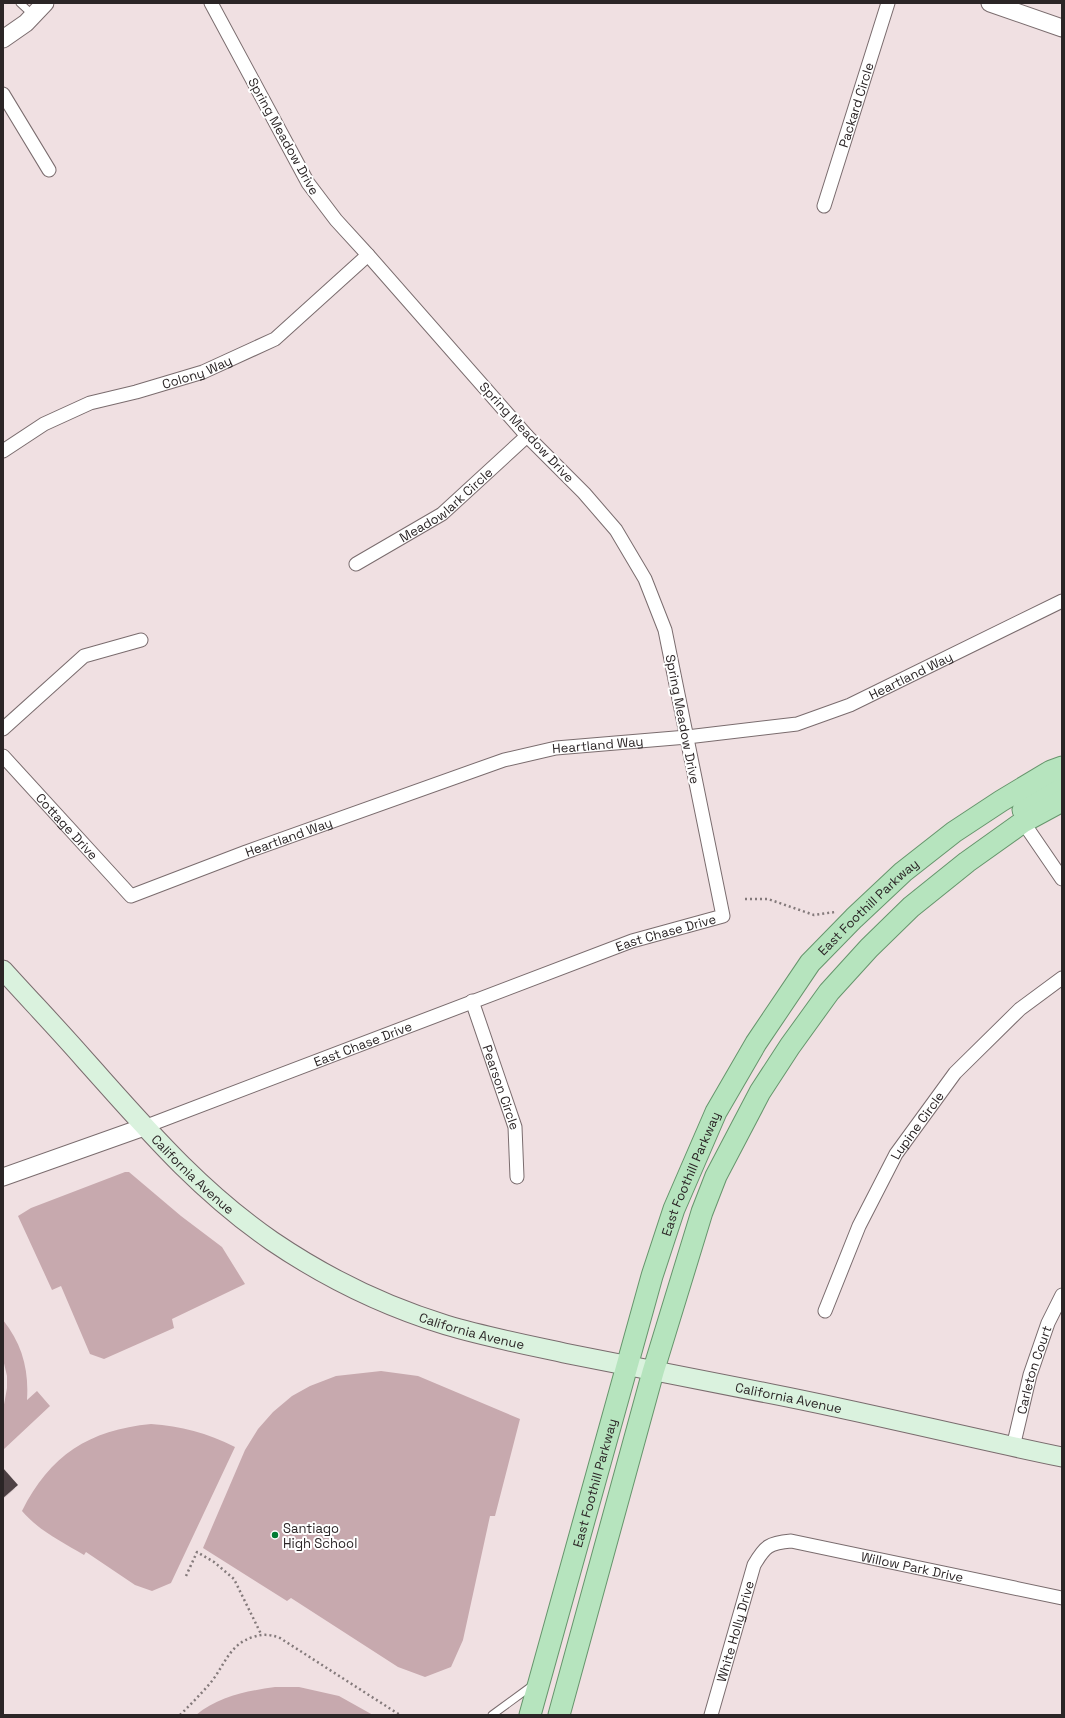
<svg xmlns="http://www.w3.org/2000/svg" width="1065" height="1718" font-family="'Space Grotesk',sans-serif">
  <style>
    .green { fill: #c7a9ae }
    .building { fill: #4f4345; filter: url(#shadow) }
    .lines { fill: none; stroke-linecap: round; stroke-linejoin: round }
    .service-casing { stroke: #7a6c6e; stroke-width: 9 }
    .minor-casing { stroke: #7a6c6e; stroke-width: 15 }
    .tertiary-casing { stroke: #7a6c6e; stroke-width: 19 }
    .secondary-casing { stroke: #7a6c6e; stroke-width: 21 }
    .primary-casing { stroke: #66956c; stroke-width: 23 }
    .path { stroke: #847a7b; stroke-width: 2.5; stroke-dasharray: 2 3; stroke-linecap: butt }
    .service { stroke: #fff; stroke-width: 7 }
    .minor { stroke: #fff; stroke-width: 13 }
    .tertiary { stroke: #fff; stroke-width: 17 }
    .secondary { stroke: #daf2de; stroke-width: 19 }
    .primary { stroke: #b6e4be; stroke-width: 21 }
    .poi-dot { fill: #017b33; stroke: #fff; stroke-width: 1.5 }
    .labels { text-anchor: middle; stroke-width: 4; stroke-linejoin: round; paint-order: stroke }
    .street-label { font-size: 13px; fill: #2b2526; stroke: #fff }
    .poi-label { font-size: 13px; fill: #2b2526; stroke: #fff; text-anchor: start }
  </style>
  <defs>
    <filter id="shadow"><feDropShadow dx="-3.5" dy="3.5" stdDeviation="0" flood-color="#0004"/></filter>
  </defs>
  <rect width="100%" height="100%" fill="#f0e0e2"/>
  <!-- green -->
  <path class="green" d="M125,1172H129L181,1216L222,1247L245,1284L172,1319L174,1328L104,1359L90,1354L61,1286L52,1290L18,1216L31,1208Z
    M3,1320C22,1344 29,1369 27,1400L37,1391L50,1406L3,1450V1410L7,1388V1376L3,1359Z
    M381,1371L418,1376L520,1419L495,1516H490L463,1640L451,1667L425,1677L398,1667L291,1598L287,1601L203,1548L245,1450L258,1429L273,1412L292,1396L310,1386L336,1376Z
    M151,1424C181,1426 207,1433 235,1447L171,1583L152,1591L135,1585L86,1552L84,1555C62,1542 38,1530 22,1511C50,1455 89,1430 151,1424Z
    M275,1687H299L339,1696L373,1715H196C219,1696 247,1691 275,1687Z"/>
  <!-- building -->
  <path class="building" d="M3,1468L18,1485L3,1498Z"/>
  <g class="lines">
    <!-- service casing -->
    <g class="service-casing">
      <path id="service" d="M20,3L33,15
        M492,1715L533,1685"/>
    </g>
    <!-- minor casing -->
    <g class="minor-casing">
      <g id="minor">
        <path d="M3,94L49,170"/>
        <path id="s1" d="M824,206L888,3"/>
        <path id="s2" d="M3,451L44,424L90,403L136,392L203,372L275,339L368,255"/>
        <path id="s3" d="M356,564L442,514L527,436"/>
        <path d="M3,729L84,656L141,640"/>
        <path id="s4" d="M3,756L131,896L246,852L504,760L556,748L687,737L797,724L850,705L1062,601"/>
        <path d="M1023,822L1062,879"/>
        <path id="s5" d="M472,1001L515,1127L517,1177"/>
        <path id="s6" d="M144,1127L632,941L723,916L665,630L645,579L616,530L584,493L527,436L368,255L336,220L308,183L211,3"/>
        <path id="s7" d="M825,1311L859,1226L896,1154L955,1073L1020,1009L1062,978"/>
        <path id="s8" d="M1013,1447L1030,1375L1048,1323L1062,1295"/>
        <path id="s9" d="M711,1715L754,1565C765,1546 769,1543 791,1541L1062,1598"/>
      </g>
    </g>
    <!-- tertiary casing -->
    <g class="tertiary-casing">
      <path id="tertiary" d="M990,3L1062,28
        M3,39L26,23L45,3
        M3,1177L144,1127"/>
    </g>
    <!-- secondary casing -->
    <g class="secondary-casing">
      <g id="secondary">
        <path id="s10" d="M3,970C30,1000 58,1029 85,1060C145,1127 197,1189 272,1241C325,1277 384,1306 446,1325C486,1337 528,1345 569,1354C637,1368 704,1380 772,1394C869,1413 965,1437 1062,1457"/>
      </g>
    </g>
    <!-- primary casing -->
    <g class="primary-casing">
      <g id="primary">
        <path d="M1023,810L1031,803L1062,784"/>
        <path id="s11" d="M530,1715L652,1276L674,1209L716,1112L756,1043L810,963L854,918L903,872L954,832L1001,801L1051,771L1062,767"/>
        <path d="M559,1715L653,1372L702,1212L716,1176L760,1092L790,1046L829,992L869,948L911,907L967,862L1023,822L1062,801"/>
      </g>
    </g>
    <!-- path -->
    <path class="path" d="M745,899H768L814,915L835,912
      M186,1576L197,1552L214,1562L234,1579L261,1634
      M180,1715C191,1704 202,1693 212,1681C225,1664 230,1644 253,1637C262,1634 270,1634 280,1638L400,1715"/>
    <!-- service -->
    <use href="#service" class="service"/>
    <!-- minor -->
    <use href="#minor" class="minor"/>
    <!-- tertiary -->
    <use href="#tertiary" class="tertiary"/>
    <!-- secondary -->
    <use href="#secondary" class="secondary"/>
    <!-- primary -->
    <use href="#primary" class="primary"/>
  </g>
  <!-- markers -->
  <circle class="poi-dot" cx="275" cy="1535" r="4"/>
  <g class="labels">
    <!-- street labels -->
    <g class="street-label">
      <text dy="5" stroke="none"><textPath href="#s1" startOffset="106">Packard Circle</textPath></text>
      <text transform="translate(284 136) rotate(61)" y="5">Spring Meadow Drive</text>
      <text dy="5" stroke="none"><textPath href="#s2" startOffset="211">Colony Way</textPath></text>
      <text transform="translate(527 432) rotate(47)" y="5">Spring Meadow Drive</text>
      <text dy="5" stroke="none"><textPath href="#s3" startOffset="108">Meadowlark Circle</textPath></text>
      <text dy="5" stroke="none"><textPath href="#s4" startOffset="1006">Heartland Way</textPath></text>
      <text transform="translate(683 719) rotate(79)" y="5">Spring Meadow Drive</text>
      <text dy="5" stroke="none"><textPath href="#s4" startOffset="682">Heartland Way</textPath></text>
      <text dy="5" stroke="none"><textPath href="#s4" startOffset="95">Cottage Drive</textPath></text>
      <text dy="5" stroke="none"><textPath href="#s4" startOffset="358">Heartland Way</textPath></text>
      <text dy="5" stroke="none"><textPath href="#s11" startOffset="889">East Foothill Parkway</textPath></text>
      <text dy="5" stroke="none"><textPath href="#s6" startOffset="557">East Chase Drive</textPath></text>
      <text dy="5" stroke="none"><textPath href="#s6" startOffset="234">East Chase Drive</textPath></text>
      <text dy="5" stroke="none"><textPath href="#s5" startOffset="91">Pearson Circle</textPath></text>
      <text dy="5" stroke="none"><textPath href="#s7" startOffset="208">Lupine Circle</textPath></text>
      <text dy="5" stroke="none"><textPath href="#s10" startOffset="279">California Avenue</textPath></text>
      <text dy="5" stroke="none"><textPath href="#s11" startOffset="565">East Foothill Parkway</textPath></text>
      <text dy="5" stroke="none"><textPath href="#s10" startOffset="603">California Avenue</textPath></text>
      <text dy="5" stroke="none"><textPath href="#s8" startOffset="80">Carleton Court</textPath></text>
      <text dy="5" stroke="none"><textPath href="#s10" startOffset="927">California Avenue</textPath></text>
      <text dy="5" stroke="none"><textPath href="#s11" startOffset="241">East Foothill Parkway</textPath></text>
      <text dy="5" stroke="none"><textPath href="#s9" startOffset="327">Willow Park Drive</textPath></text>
      <text dy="5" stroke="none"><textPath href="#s9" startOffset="87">White Holly Drive</textPath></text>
    </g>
    <!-- poi labels -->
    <g class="poi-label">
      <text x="283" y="1533">Santiago<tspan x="283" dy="15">High School</tspan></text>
    </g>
  </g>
  <!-- border -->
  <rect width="1065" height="1718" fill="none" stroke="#2b2526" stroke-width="8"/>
</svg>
